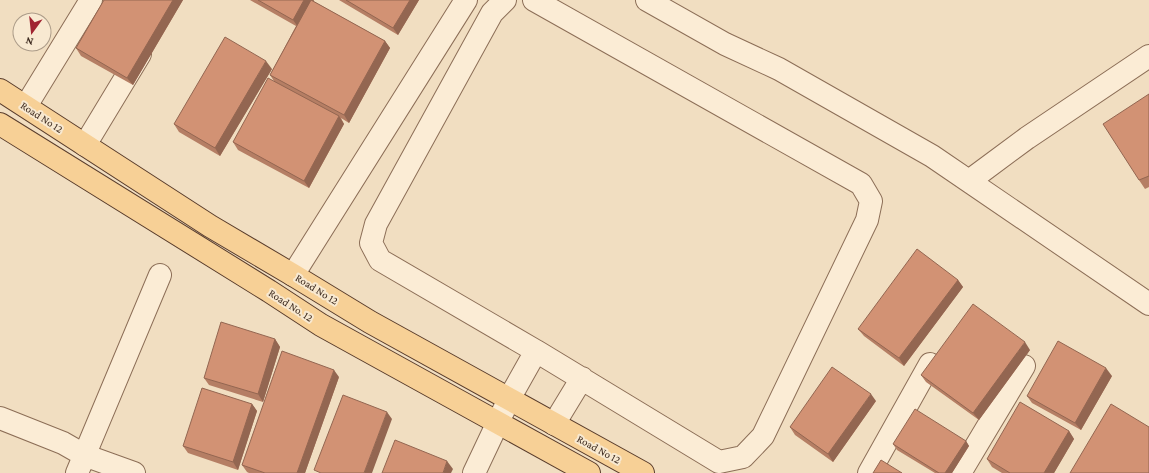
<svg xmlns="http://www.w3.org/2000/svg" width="1149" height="473" font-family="'Crimson Pro',serif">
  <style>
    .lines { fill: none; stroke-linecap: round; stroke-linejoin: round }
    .minor-casing { stroke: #8c6e57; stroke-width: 24 }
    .major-casing { stroke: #5a3d2c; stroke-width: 24 }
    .minor { stroke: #fbecd5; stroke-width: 22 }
    .major { stroke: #f7d096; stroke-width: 22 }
    .wall { fill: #b57e64 }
    .shaded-wall { fill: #936651 }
    .building { fill: #d29274; stroke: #936651 }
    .labels { text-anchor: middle; stroke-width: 4; stroke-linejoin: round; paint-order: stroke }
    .street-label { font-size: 11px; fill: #3b281d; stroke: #f8e9d1 }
  </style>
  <rect width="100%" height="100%" fill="#f1dec1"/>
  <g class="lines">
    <!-- minor casing -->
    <g class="minor-casing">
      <path id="minor" d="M534,0L861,184L871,201L867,220L763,436L743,457L719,462L536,351
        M647,0L725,44L779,69L932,156L1149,304
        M26,106L91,0
        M85,145L140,54
        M969,181L1027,138L1149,56
        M293,275L466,0
        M0,418L63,443L84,455L134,473
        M554,424L582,378
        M77,473L160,275
        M474,473L509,399L536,351L380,260L371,243L376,224L492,13L505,0
        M869,473L930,364
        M960,473L1024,366"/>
    </g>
    <!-- major casing -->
    <g class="major-casing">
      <path id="major" d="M0,90L210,226L293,275L370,322L643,473
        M0,124L269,291L321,325L589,473"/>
    </g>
    <!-- minor -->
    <use href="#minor" class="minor"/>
    <!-- major -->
    <use href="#major" class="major"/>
  </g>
  <!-- wall -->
  <path class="wall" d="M104,0H183L133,85L81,56L76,48Z
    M250,0H314L313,1L385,41L390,48L349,123L341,118L344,124L309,188L238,150L233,142L274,81L270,75L296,26Z
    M339,0H419L398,35Z
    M272,69L220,156L179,132L174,124Z
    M1149,94V187L1145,189L1139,180Z
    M958,280L963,287L904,366L864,336L858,329Z
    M275,339L280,347L263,402L209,385L204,378Z
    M1030,350L979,420L926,382L921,375Z
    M1112,376L1081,430L1032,403L1027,396Z
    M339,377L305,473H249L247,472L242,465Z
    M876,401L833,462L795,435L790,427Z
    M252,404L257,411L238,470L188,453L183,446Z
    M1069,431L1074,439L1054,473H1002L992,467L987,459Z
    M966,441L969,446L952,473H935L897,450L893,444Z"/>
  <!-- shaded-wall -->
  <path class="shaded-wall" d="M173,0H183L133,85L127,78Z
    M304,0H314L298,27L293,20Z
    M410,0H419L398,35L393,28Z
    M385,41L390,48L349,123L344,115Z
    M266,61L272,69L220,156L215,148Z
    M339,116L344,124L309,188L304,181Z
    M958,280L963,287L904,366L899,358Z
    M275,339L280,347L263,402L258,394Z
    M1025,342L1030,350L979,420L973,413Z
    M1106,368L1112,376L1081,430L1075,423Z
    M334,370L339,377L305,473H297Z
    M871,394L876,401L833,462L828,454Z
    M252,404L257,411L238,470L233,462Z
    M387,412L392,419L372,473H364Z
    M1069,431L1074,439L1054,473H1044Z
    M966,441L969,446L952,473H945Z
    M447,461L453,469L451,473H443Z"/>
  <!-- building -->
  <path class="building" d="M104,0H173L127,78L76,48Z
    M258,0H304L293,20Z
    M311,0L385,41L344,115L270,75Z
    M346,0H410L393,28Z
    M225,37L266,61L215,148L174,124Z
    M268,78L339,116L304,181L233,142Z
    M1149,94V176L1139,180L1103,124Z
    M917,249L958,280L899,358L858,329Z
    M973,304L1025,342L973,413L921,375Z
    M221,322L275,339L258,394L204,378Z
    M1058,341L1106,368L1075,423L1027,396Z
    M282,351L334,370L297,473H265L242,465Z
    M832,367L871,394L828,454L790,427Z
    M202,388L252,404L233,462L183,446Z
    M343,395L387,412L364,473H321L314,470Z
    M1020,402L1069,431L1044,473H1010L987,459Z
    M1111,404L1149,427V473H1070Z
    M915,409L966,441L945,473H939L893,444Z
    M395,440L447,461L443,473H382Z
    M881,460L902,473H873Z"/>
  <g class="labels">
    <!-- street labels -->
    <g class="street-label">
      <text transform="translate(42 117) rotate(33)" y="4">Road No 12</text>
      <text transform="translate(317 289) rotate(32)" y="4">Road No 12</text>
      <text transform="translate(291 305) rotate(33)" y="4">Road No. 12</text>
      <text transform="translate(599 449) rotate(29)" y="4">Road No 12</text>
    </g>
  </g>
  <!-- north arrow -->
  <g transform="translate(32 32) rotate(195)"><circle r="19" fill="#f8e9d1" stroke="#ac9c89"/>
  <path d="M0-3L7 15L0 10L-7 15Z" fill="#a02330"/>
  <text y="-6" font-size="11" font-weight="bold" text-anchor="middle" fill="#3b281d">N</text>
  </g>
</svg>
